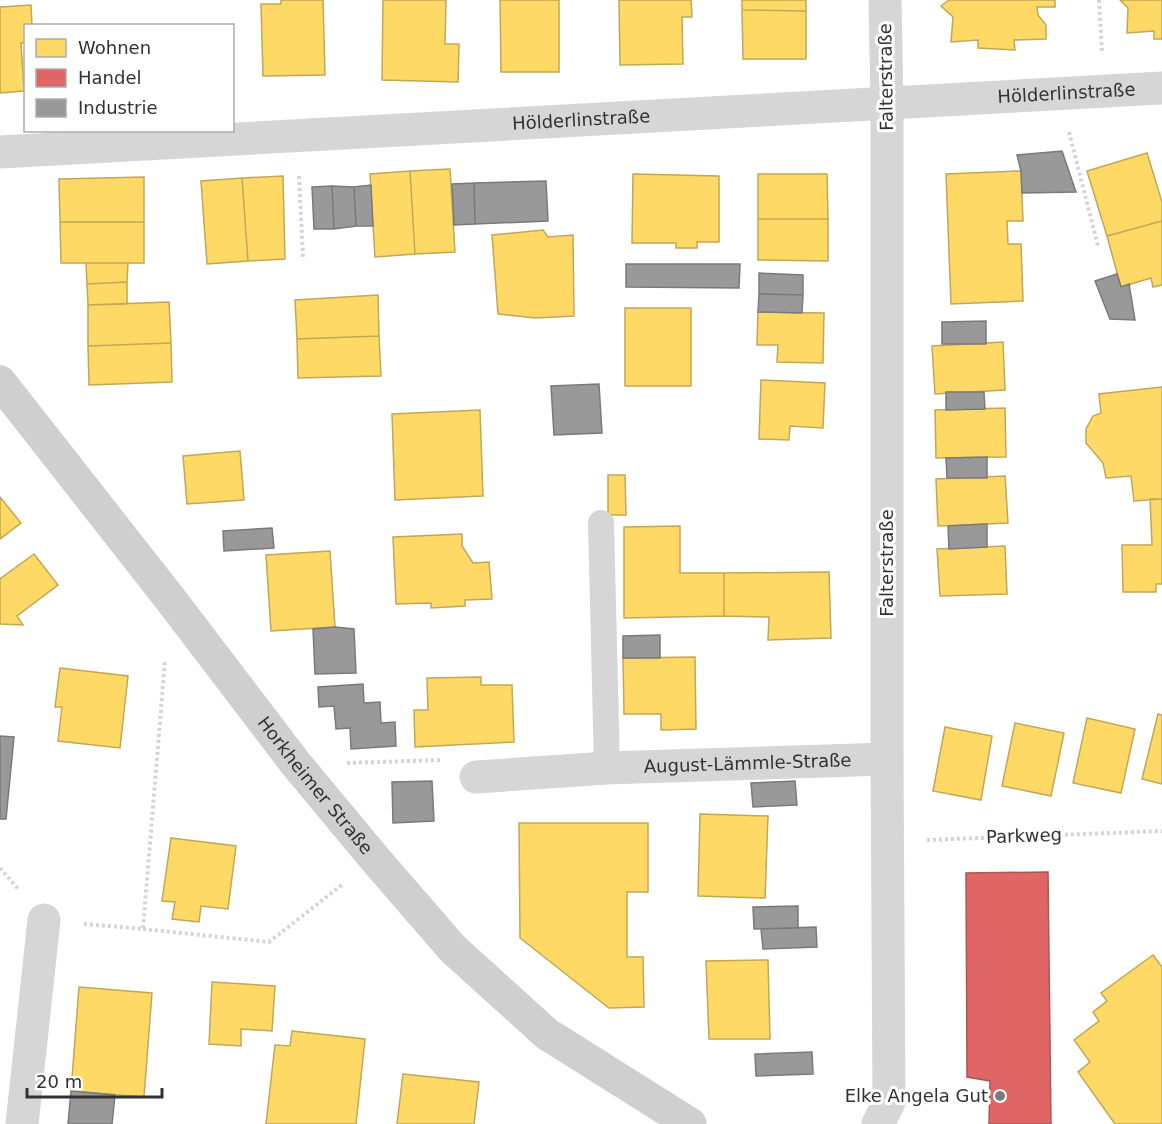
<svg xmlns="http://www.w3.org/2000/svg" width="1162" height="1124" font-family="'DejaVu Sans',sans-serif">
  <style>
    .homes { fill: #ffd966; stroke: #c2a756; stroke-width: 1.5 }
    .shops { fill: #e06666; stroke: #ac5656; stroke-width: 1.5 }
    .industry { fill: #999; stroke: #7a7a7a; stroke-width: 1.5 }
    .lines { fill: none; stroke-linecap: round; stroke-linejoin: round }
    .path { stroke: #d5d5d5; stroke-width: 4; stroke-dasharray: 3 3; stroke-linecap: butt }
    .lane { stroke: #d6d6d6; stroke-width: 26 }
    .street { stroke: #d6d6d6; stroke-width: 33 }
    .secondary { stroke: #cfcfcf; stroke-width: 33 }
    .poi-dot { fill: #7a7a7a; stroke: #fff; stroke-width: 2 }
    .labels { text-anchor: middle; stroke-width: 6; stroke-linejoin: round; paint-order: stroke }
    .street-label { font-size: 18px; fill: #323232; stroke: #fff }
    .poi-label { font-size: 18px; fill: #323232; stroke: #fff; text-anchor: end }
  </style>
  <rect width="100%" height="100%" fill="#fff"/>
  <!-- homes -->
  <path class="homes" d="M281,0H323L325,75L263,76L261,4H281Z
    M383,0H446L445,44H459L458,82L382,80Z
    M500,0H559V72H501Z
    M619,0H691L692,17H682L683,64L620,65Z
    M742,0H806V11L742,10Z
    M949,0H1055V7H1037L1038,15L1046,25V39L1014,40L1015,50L978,48V40L951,42L953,17L941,6Z
    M1120,0H1162V39H1154V31L1127,33L1128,8Z
    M31,5L32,26H26V43H21L24,91L0,93V7Z
    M742,10L806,11V59H743Z
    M1147,153L1162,202V221L1107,236L1087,171Z
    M450,169L455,252L415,254L410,171Z
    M410,171L415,254L375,257L370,174Z
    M1021,171L1023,221H1007L1008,244H1021L1023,301L951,304L946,174Z
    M633,174L719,176V242H697V248H676V243H632Z
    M758,174H827L828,219H758Z
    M283,176L285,259L248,261L242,178Z
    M144,177V222H60L59,179Z
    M242,178L248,261L207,264L201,181Z
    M758,219H828V261L758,260Z
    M1162,221V285L1153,287L1151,278L1121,287L1107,236Z
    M60,222H144V263H61Z
    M543,230L548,237L573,235L574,316L535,318L498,314L492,235Z
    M86,263H128L127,282L87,284Z
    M127,282V304L88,305L87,284Z
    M378,295L379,336L297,339L295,300Z
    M169,302L171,343L88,346V305Z
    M625,308H691V386H625Z
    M758,312L824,313L823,363L777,362L778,345H757Z
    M379,336L381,376L298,378L297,339Z
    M1003,342L1005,390L935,394L932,346Z
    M171,343L172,382L89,385L88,346Z
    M761,380L825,383L823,428L790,426L789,440L759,439Z
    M1162,387V499L1134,501L1131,476L1106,478L1103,463L1086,443V429L1093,416L1101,413L1099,394Z
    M1005,408L1006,457L936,458L935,410Z
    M480,410L483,496L395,500L392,414Z
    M240,451L244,500L187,504L183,456Z
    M608,475H625L626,515H608Z
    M1005,476L1008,523L938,526L936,479Z
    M0,497L21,523L0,539Z
    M1150,499H1162V584H1156V592H1123L1122,545H1152Z
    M680,526V573H724V616L624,618V527Z
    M462,534V546L473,563L489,562L492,599L465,600V606L431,608V603L396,604L393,537Z
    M1005,546L1007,594L940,596L937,549Z
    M330,551L335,627L271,631L266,555Z
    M34,554L58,585L17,616L23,625L0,624V579Z
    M829,572L831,638L768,640L769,617L724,616V573Z
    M695,657L696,729L661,730V714H624L623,658Z
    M60,668L128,676L120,748L58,741L62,707H55Z
    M481,677V685H512L514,742L415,747L414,710H428L427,678Z
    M1158,714L1162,715V784L1142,779Z
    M1087,718L1135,729L1121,793L1073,783Z
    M1015,723L1064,733L1051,796L1002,786Z
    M945,727L992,736L981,800L933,791Z
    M700,814L768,816L765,898L698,896Z
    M519,823H648V892H627V957H643L644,1007L609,1008L520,938Z
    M171,838L236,846L228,909L201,906L199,922L172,919L175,902L162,901Z
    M1153,955L1162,967V1124H1115L1078,1072L1090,1062L1074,1040L1099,1021L1093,1012L1107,1001L1101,993Z
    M768,960L770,1039H709L706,961Z
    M212,982L275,986L272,1031L241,1029V1046L209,1044Z
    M79,987L152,993L144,1097L71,1091Z
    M292,1031L365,1039L356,1124H266L275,1045L290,1046Z
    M403,1074L479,1082L474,1124H397Z"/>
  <!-- shops -->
  <path class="shops" d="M1048,872L1051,1124H989L990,1081L967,1077L966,873Z"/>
  <!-- industry -->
  <path class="industry" d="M1062,151L1076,192L1022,193L1021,171L1017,155Z
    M546,181L548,221L475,224L474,183Z
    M474,183L475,224L454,225L452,184Z
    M371,185L373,226H356L354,187Z
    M332,186L354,187L356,226L334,229Z
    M332,186L334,229H314L312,187Z
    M626,264H740L739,288L626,287Z
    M759,273L803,275V295L759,294Z
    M1117,274L1121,287L1129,284L1135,320L1110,319L1095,281Z
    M759,294L803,295L802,313L758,312Z
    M986,321V344H942V322Z
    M599,384L602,433L554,435L551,386Z
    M946,392H984L985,409L946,410Z
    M987,457V478H947L946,458Z
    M987,524V547L949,549L948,526Z
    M272,528L274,548L224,551L223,531Z
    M335,627L354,629L356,673L315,674L313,629Z
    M660,635V658H623V636Z
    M363,684L364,703L380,702L381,723L395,722L396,746L351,749L350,728L336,729L334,706L319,707L318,687Z
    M0,736L14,737L6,819H0Z
    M432,781L434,821L393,823L392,782Z
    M795,781L797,805L753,807L751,783Z
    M798,906V928L754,929L753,907Z
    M816,927L817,947L763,949L761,929Z
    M812,1052L813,1074L756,1076L755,1054Z
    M71,1091L115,1095L112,1124H68Z"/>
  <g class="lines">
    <!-- path -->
    <path class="path" d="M1099,0L1102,52
      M1069,132L1098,246
      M299,176L303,258
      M347,763L441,760
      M927,840L1162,831
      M0,868L19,890
      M84,924L143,929L165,660
      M143,929L269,942L343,884"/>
    <!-- lane -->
    <path class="lane" d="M601,523L607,768"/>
    <!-- street -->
    <g class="street">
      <path id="s1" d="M0,152L1162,88"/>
      <path id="s2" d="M476,777L607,768L887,759"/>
      <path d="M22,1124L44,920"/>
      <path d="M878,1124L889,1102L887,759V104L885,0"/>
    </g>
    <!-- secondary -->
    <path class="secondary" id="s3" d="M0,382L171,600L296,764L375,859L453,949L547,1034L690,1124"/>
  </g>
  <!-- markers -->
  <circle class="poi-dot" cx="1000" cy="1096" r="6"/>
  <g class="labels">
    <!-- street labels -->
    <g class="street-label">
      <text transform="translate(886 77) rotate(-91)" y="6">Falterstraße</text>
      <text dy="6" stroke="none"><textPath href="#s1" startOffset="1068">Hölderlinstraße</textPath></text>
      <text dy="6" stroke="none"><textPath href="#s1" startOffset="582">Hölderlinstraße</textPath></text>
      <text transform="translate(887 563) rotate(-90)" y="6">Falterstraße</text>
      <text dy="6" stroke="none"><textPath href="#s2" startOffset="272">August-Lämmle-Straße</textPath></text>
      <text dy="6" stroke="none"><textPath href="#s3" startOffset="512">Horkheimer Straße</textPath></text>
      <text transform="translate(1024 836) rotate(-2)" y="6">Parkweg</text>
    </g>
    <!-- poi labels -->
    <g class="poi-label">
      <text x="988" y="1102">Elke Angela Gut</text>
    </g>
  </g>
  <!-- legend -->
  <rect x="24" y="24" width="210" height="108" fill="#ffffff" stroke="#adadad" stroke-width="1.5"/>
  <rect x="36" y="39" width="30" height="18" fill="#ffd966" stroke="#adadad" stroke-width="1.5"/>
  <text x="78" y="54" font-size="18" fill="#323232">Wohnen</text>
  <rect x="36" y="69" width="30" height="18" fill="#e06666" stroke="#adadad" stroke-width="1.5"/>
  <text x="78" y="84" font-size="18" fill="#323232">Handel</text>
  <rect x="36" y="99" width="30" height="18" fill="#999999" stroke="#adadad" stroke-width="1.5"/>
  <text x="78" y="114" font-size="18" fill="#323232">Industrie</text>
  <!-- scale -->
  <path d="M27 1088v9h135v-9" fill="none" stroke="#323232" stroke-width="3"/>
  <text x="36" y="1088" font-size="18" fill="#323232" stroke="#ffffff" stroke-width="4.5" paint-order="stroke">20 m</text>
</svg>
